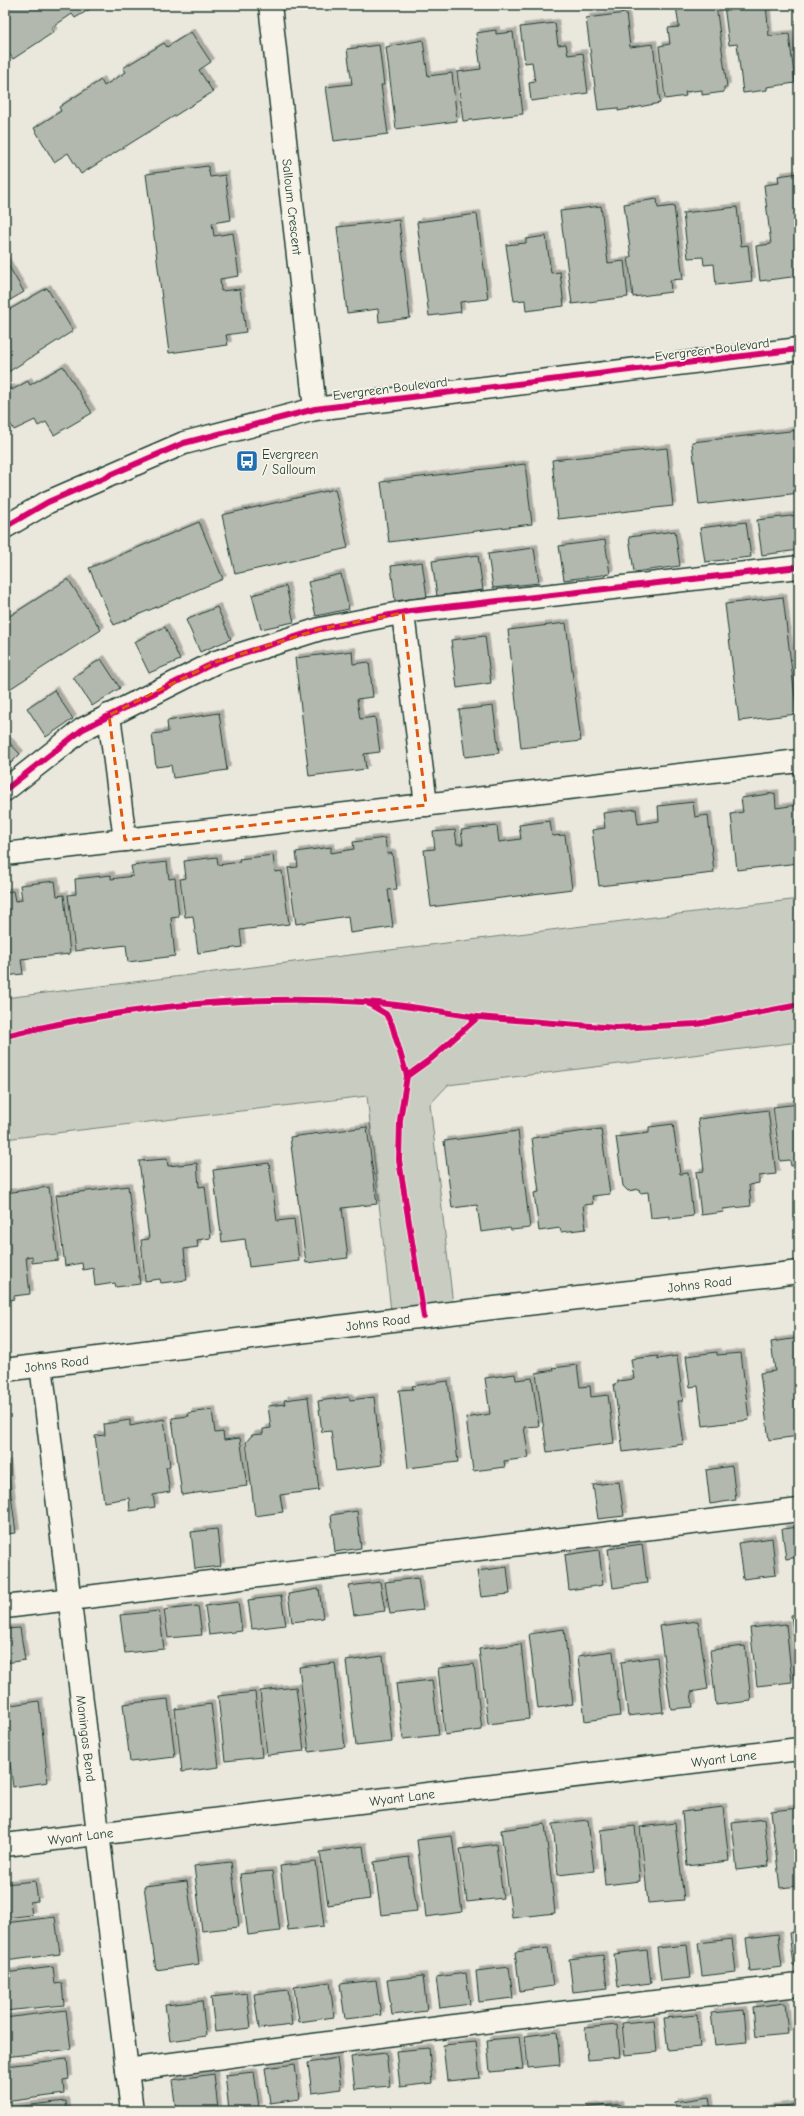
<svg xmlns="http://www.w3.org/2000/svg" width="804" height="2116" font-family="'Comic Neue',sans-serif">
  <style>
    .green { fill: #c8ccc1; stroke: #74847a }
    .building { fill: #b2b8ae; stroke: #1f3d34; filter: url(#shadow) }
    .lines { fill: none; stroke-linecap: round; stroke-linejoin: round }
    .minor-casing { stroke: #1f3d34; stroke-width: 25 }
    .minor { stroke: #f7f3e8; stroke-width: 22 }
    .cycleway-casing { stroke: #f7f3e8; stroke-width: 8 }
    .cycleway { stroke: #d6006c; stroke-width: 6 }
    .marked { fill: none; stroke: #de580e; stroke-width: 3; stroke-dasharray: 8 5; stroke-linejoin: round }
    .labels { text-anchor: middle; stroke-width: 3.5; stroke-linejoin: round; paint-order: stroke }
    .street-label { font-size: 13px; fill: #1f3d34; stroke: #f7f3e8 }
    .poi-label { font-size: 13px; fill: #1f3d34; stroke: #f7f3e8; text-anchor: start }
  </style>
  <defs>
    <filter id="shadow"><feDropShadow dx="3.5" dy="-3.5" stdDeviation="0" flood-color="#0004"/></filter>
  </defs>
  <rect width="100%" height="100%" fill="#eae8dd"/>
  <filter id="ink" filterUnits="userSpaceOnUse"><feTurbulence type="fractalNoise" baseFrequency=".025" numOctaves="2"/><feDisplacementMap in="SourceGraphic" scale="8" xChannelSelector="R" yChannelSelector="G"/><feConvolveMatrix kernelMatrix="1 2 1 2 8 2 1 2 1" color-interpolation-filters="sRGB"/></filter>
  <g filter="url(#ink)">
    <!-- green -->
    <path class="green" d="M799,899V1042L448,1085L430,1104L454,1313L392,1320L367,1096L5,1139V998Z"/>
    <!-- building -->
    <path class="building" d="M5,5H97L75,18L72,14L51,28L54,32L13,59L8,52L5,54Z
      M686,5H716L727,87H724V92L702,95V90L685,92L686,96L665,99L659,46L670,44L668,28L679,27L676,6Z
      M724,5H766L769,36L789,34L795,83L767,87V90L743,93L737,44L729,45Z
      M626,13L630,47L653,44L660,103L618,111V108L598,110L586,18Z
      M796,20H799V47Z
      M555,23L558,45L566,44L568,55L583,53L588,93L531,101L529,83L535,82L532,62L525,63L520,27Z
      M496,30V34L513,32L523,114L463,121L457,72L481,69L476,33Z
      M191,32L211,62L199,70L213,92L81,174L68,153L54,162L34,128L61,111L59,107L101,80L104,86L126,72L123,68L164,43L167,47Z
      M423,40L428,76L452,73L457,121L396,129L386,47Z
      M379,45L384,85H381L388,134L334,141L326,87L352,84L347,49Z
      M208,166L210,177L225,175L231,220L212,223L214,236L233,233L239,276L220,279L221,291L240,289L246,332L226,335L228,345L169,353L146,174Z
      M799,173V276L760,281L756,246L771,244L764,185L779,183L778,176Z
      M657,199L658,208L674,206L683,279L670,280L671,292L633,297L628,257H631L624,204Z
      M601,206L608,263L624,261L628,297L572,304L560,211Z
      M737,207L741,246L748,245L752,281L716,285L714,264L704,265L703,257L688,258L683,213Z
      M477,214L488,299L460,302L461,312L429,316L417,222Z
      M399,220L410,318L379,322L378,309L347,313L337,227Z
      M546,236L551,273L560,272L564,306L526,311L525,300L514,301L506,245L526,243V239Z
      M5,260L24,292L5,303Z
      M47,288L73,331L5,374V312Z
      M63,366L92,413L54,435L46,422L38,426L35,420L14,430L5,415V392L11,388L12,390L28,381L30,385Z
      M799,430V493L699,505L692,442Z
      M667,448L673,506L558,519L552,460Z
      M525,464L532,524L389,542L381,482Z
      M335,489L348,548L235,574L222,515Z
      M799,515V550L762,555L757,520Z
      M199,522L223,579L114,625L89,568Z
      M746,522L751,557L705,562L700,528Z
      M675,531L680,566L634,572L629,537Z
      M605,540L610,574L564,580L559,546Z
      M534,548L539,583L493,588L488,554Z
      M478,555L483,590L437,596L432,561Z
      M422,562L427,597L395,601L391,566Z
      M341,574L349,609L316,616L308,582Z
      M68,579L101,630L5,692V619Z
      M286,586L294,622L261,629L252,595Z
      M783,597L797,714L739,721L725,604Z
      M217,607L231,639L200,652L186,620Z
      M566,623L581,741L521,748L508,630Z
      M165,627L180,660L149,673L134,642Z
      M485,636L491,683L457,688L451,640Z
      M352,651L353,664L369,662L373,697L357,699L360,719L375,717L380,752L364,754L366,769L309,776L295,658Z
      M101,659L120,688L92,706L73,677Z
      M54,690L73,719L46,737L27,708Z
      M493,706L499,753L465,757L459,710Z
      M219,713L227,770L173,778L171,765L156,767L152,734L168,732L167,721Z
      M5,738L20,754L5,769Z
      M795,790H799V863L737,870L731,814L743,812L741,798L775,793L776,808L797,805Z
      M693,802L695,817L708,815L714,873L599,886L592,830L605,828L603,813L636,809L638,824L659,821L658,806Z
      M550,821L552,836L565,835L572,889L431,907L424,850L435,849L433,832L455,830L457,844H463L461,830L497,826L499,842L521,839L519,825Z
      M385,838L387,854L392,853L397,889L388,890L393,927L350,933L348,916L296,924L288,868L298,867L296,852L331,847V853L354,849L353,842Z
      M273,855L275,872L282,871L289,924L240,930L242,947L198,953L193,916L185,917L180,879L186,878L184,861L217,857L218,865L240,862L239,859Z
      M167,862L169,879L175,878L179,917L171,918L175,956L128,962L126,945L75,951L68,895L76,894L75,879L111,875V879L133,876L131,866Z
      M55,881L57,896L64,895L70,954L21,959L23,974L5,976V892L13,891L15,901L22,900L20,885Z
      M799,1104V1165L791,1166L790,1160L780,1161L773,1107Z
      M768,1110L776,1174L759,1176V1183L749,1185L751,1206L723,1209L724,1212L701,1215L696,1172L704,1171L698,1119Z
      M673,1124L680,1174L688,1173L693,1216L670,1219V1216L651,1218L648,1192L640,1193L639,1189L628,1191L623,1186L616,1137L649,1133V1127Z
      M367,1127L377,1204L342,1208L348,1258L306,1263L290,1137Z
      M601,1129L610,1194L592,1196L593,1204L583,1205L586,1229L561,1232L560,1228L539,1231L534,1193L539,1192L532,1138Z
      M518,1131L530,1228L511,1230L510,1228L481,1232L477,1205L452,1208L444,1141Z
      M167,1159L168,1166L197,1163L199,1187L205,1186L211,1238L197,1240L198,1247L184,1249L187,1280L161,1283L160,1279L145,1281L141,1240L149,1239L139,1161Z
      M269,1163L277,1221L294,1219L299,1261L249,1267L245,1239L222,1242L213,1170Z
      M128,1186L140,1284L116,1287L115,1283L95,1286L93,1268L83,1270L82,1263L65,1266L56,1195Z
      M49,1187L58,1260L32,1263V1256L26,1257L30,1294L14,1296V1299L5,1301V1193Z
      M799,1338V1436L769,1440L760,1373L775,1371L771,1342Z
      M717,1352V1355L741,1353L749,1420L703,1426L698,1386L690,1387L686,1356Z
      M658,1356V1359L677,1356L683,1401H678L684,1444L623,1452L614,1384L618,1383V1381L634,1379L631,1359Z
      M577,1365L580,1387L590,1386L591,1397L608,1395L614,1443L547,1452L536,1373L554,1370L553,1368Z
      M515,1374L516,1380L532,1378L539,1426L524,1427L529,1458L504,1461L505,1467L473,1471L466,1418L490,1414L485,1378Z
      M448,1381L458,1462L408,1468L399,1390L413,1389L412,1386Z
      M308,1397L319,1490L280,1495L283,1512L255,1516L246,1442L252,1435L263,1434V1429L271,1428L268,1406L285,1404L284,1400Z
      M349,1397L350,1400L374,1397L382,1465L336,1471L331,1431L322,1432L318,1401Z
      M212,1410L215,1433L223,1432L224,1440L240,1438L247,1486L182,1495L172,1418L189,1416L188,1413Z
      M164,1419L170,1466L166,1467L170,1492L153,1495L155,1507L130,1511L129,1498L104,1502L95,1436L105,1435L104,1424L130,1420V1426Z
      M7,1463L16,1533L5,1534V1464Z
      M732,1466L736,1500L710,1504L706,1470Z
      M619,1482L624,1516L598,1519L593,1485Z
      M357,1511L361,1548L335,1552L331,1515Z
      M799,1527V1557L786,1559L782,1529Z
      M217,1529L221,1566L195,1569L191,1532Z
      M772,1538L776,1575L743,1579L738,1543Z
      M642,1544L647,1583L613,1588L608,1549Z
      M599,1550L603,1585L569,1590L565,1555Z
      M507,1567L510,1594L481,1597L477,1571Z
      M418,1578L423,1610L390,1614L385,1582Z
      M380,1582L385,1611L354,1615L349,1586Z
      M319,1589L323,1618L292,1622L288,1594Z
      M281,1596L286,1625L252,1629L248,1600Z
      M238,1602L242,1631L209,1635L205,1606Z
      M198,1606L202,1635L168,1638L164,1610Z
      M159,1611L164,1649L125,1653L120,1615Z
      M799,1614V1676L791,1615Z
      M698,1621L708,1689L691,1692L693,1707L671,1709L659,1626Z
      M786,1624L792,1682L757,1686L750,1628Z
      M20,1628L25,1660L5,1663V1629Z
      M564,1629L573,1704L538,1709L529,1634Z
      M521,1644L529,1719L488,1724L479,1649Z
      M745,1646L751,1701L716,1705L710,1650Z
      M613,1651L620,1716L585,1721L578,1656Z
      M383,1656L392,1742L356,1746L346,1661Z
      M657,1657L663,1712L628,1716L621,1662Z
      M335,1663L345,1747L309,1752L299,1667Z
      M474,1664L482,1730L445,1735L438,1668Z
      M432,1680L439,1735L403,1739L396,1684Z
      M296,1687L304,1751L267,1755L260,1691Z
      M255,1692L262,1757L225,1761L218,1696Z
      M168,1699L175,1757L130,1762L123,1704Z
      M39,1701L48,1782L13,1787L5,1723V1706Z
      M211,1704L219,1767L182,1772L175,1709Z
      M723,1807L729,1861L687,1866L682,1812Z
      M799,1808V1886L780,1888L771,1811Z
      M764,1819L769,1866L737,1870L732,1823Z
      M588,1820L594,1871L558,1875L553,1824Z
      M675,1823L684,1900L648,1903L640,1827Z
      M545,1824L555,1913L512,1918L501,1830Z
      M635,1826L640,1881L605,1885L600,1830Z
      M452,1836L462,1912L426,1917L417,1840Z
      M496,1844L503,1898L467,1902L460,1849Z
      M363,1846L370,1899L328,1905L320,1852Z
      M409,1857L417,1911L381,1915L374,1862Z
      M231,1862L239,1927L202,1931L194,1866Z
      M316,1862L324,1926L288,1930L280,1866Z
      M272,1871L280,1931L248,1935L240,1874Z
      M35,1881L38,1901L30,1902L32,1915L5,1918V1884Z
      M187,1881L199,1964L156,1970L144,1886Z
      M55,1917L60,1954L5,1961V1923Z
      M799,1931V1965H793L789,1933Z
      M778,1934L782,1967L750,1971L746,1938Z
      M732,1939L736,1972L702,1976L698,1943Z
      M687,1945L691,1978L661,1981L657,1948Z
      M548,1948L553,1986L520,1991L515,1952Z
      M647,1950L651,1983L618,1987L614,1954Z
      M603,1955L607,1988L573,1992L569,1959Z
      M53,1967L55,1984L62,1983L64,2005L5,2011V1973Z
      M509,1967L513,1998L479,2002L476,1971Z
      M466,1973L470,2004L440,2008L436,1977Z
      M423,1976L427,2011L392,2015L387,1980Z
      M376,1980L381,2015L345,2019L340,1984Z
      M330,1982L334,2017L299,2022L294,1987Z
      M288,1990L292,2025L259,2029L254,1994Z
      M247,1993L251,2028L215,2032L211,1997Z
      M202,2001L206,2036L170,2041L165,2005Z
      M785,2003L788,2034L756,2037L753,2007Z
      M66,2010L71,2049L5,2057V2018Z
      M744,2010L747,2042L715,2045L711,2013Z
      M697,2015L700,2047L668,2050L664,2018Z
      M654,2020L657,2052L625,2055L622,2023Z
      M617,2025L620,2057L588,2060L585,2028Z
      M557,2032L560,2065L528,2068L525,2036Z
      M519,2037L523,2069L490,2072L487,2040Z
      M476,2042L480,2078L447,2081L443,2045Z
      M429,2048L432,2083L400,2087L396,2051Z
      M386,2053L390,2086L355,2089L351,2057Z
      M337,2058L341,2089L312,2093L308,2063Z
      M67,2059L69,2079L63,2080L64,2094L5,2102V2066Z
      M295,2064L299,2099L270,2103L265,2068Z
      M254,2072L259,2107L229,2110L225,2075Z
      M214,2074L218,2109L176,2111L172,2080Z
      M709,2097L711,2111H676L675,2102Z
      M66,2101L67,2111H5V2108Z
      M620,2104L621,2111H584V2108Z
      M799,2104V2111H768V2108Z"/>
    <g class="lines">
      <!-- minor casing -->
      <g class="minor-casing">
        <g id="minor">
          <path id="s1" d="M270,5L315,409"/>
          <path d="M5,527L48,502L184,443L315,409L799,349"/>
          <path d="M403,613L426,805"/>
          <path d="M109,715L125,840"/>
          <path d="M5,790L83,729L216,662L320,629L410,611L799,567"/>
          <path d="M5,854L799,761"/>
          <path id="s2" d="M41,1365L132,2111"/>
          <path id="s3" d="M5,1370L392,1320L799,1272"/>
          <path d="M5,1607L799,1510"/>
          <path id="s4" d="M5,1845L799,1749"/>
          <path d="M127,2070L499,2020L799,1985"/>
        </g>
      </g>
      <!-- minor -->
      <use href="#minor" class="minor"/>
      <!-- cycleway casing -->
      <g class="cycleway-casing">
        <path id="cycleway" d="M5,527L48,502L184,443L315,409L799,349
          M5,790L83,729L216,662L320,629L410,611L799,567
          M369,1004L386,1014L392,1025L407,1076
          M5,1036C123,1007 243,994 364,1002C402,1004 441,1012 478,1017
          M424,1317L399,1160L400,1120L407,1076L432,1058L478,1017L616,1028L697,1024L799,1005"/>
      </g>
      <!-- cycleway -->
      <use href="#cycleway" class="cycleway"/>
    </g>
  </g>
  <!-- marked area -->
  <path class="marked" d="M403,613L426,805L125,840L109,715L216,662L320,629Z"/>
  <!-- icons -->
  <defs>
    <g id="bus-square" transform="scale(1.15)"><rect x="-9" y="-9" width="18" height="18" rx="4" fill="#1f6fb2" stroke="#f7f3e8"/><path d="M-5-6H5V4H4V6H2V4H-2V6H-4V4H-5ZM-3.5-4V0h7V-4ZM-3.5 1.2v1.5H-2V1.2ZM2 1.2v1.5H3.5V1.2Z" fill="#fff"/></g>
  </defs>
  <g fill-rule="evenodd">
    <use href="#bus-square" x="247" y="461"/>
  </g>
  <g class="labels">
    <!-- street labels -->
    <g class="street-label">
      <text dy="5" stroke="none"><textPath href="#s1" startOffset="203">Salloum Crescent</textPath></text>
      <text transform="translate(712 349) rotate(-7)" y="5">Evergreen Boulevard</text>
      <text transform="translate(390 388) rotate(-7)" y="5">Evergreen Boulevard</text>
      <text dy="5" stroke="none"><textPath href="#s3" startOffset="700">Johns Road</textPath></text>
      <text dy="5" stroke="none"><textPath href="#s3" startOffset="376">Johns Road</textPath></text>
      <text dy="5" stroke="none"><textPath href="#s3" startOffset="52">Johns Road</textPath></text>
      <text dy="5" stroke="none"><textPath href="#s2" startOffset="376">Maningas Bend</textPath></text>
      <text dy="5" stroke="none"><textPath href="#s4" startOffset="724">Wyant Lane</textPath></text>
      <text dy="5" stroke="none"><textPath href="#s4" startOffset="400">Wyant Lane</textPath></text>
      <text dy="5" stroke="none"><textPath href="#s4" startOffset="76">Wyant Lane</textPath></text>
    </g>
    <!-- poi labels -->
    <g class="poi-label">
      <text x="262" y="459">Evergreen<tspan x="262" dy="15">/ Salloum</tspan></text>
    </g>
  </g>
  <!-- margin -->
  <rect width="804" height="2116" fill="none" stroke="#f7f3e8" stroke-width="20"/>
  <rect x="10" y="10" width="784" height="2096" fill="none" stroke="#1f3d34" stroke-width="1.5" filter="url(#ink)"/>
</svg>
